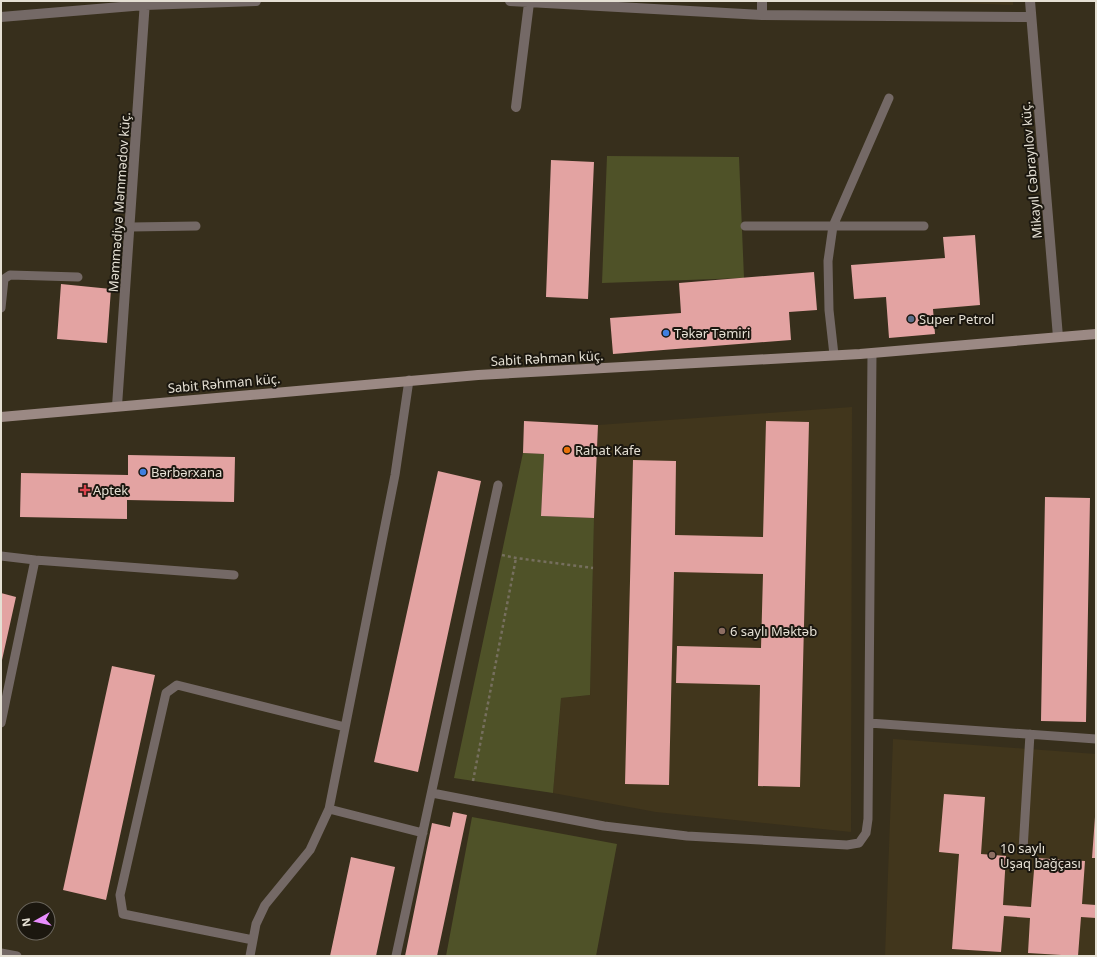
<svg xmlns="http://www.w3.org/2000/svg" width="1097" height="957" font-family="'Noto Sans',sans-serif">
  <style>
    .built { fill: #41361c }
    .green { fill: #4f5228 }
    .building { fill: #e3a3a2 }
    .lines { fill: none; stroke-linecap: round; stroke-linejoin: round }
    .path { stroke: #766f5e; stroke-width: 2.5; stroke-dasharray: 3 3; stroke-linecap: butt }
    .service { stroke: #746966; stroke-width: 9 }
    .minor { stroke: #746966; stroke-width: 10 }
    .secondary { stroke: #9b8984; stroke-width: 10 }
    .service-dot { fill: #5c6f8a; stroke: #1b170f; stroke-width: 1.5 }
    .shop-dot { fill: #3f7fe0; stroke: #1b170f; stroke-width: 1.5 }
    .food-dot { fill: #e8710a; stroke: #1b170f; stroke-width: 1.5 }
    .health-dot { fill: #e0444e; stroke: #1b170f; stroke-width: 1.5 }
    .education-dot { fill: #8d6e63; stroke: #1b170f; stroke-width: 1.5 }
    .labels { text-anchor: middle; stroke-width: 4; stroke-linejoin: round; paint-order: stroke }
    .street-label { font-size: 13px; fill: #e5e0d4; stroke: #1b170f }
    .poi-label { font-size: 13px; fill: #e5e0d4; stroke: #1b170f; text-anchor: start }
  </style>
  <rect width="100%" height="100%" fill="#372f1c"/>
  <!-- built -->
  <path class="built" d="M910,1H1013V5Z
    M852,407L851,832L656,812L553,793L561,698L590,695L594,518L598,425Z
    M893,739L1096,754V956H885Z"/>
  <!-- green -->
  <path class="green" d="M607,156L739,157L744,278L602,283Z
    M523,453L544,454L541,516L594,518L590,695L561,698L553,793L454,778Z
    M472,817L617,844L596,956H446Z"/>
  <!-- building -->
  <path class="building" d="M551,160L594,162L588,299L546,297Z
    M975,235L980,305L933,309L935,334L889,338L886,297L854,299L851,265L945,258L943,237Z
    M814,272L817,310L789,312L791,340L613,354L610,318L681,313L679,283Z
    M61,284L111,289L107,343L57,339Z
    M524,421L598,425L594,518L541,516L544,454L523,453Z
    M766,421L809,422L800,787L758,786L760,685L676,683L677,646L761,648L763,574L674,572L669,785L625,784L633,460L676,461L675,535L763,537Z
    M128,455L235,457L234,502L127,500V519L20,517L21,473L128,475Z
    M438,471L481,481L418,772L374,762Z
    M1045,497L1090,498L1086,722L1041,721Z
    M1,593L16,597L2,660H1Z
    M112,666L155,675L106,900L63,890Z
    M944,794L985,797L981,854L1006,856L1003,905L1031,907L1035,858L1085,861L1082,904L1096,905V918L1081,917L1078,956L1028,953L1030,918L1004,916L1001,952L952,949L959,854L939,852Z
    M453,812L467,815L437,956H405L432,823L450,827Z
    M1095,817H1096V858H1092Z
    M351,857L395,867L376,956H330Z"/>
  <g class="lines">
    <!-- path -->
    <path class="path" d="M502,555L516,558L593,568
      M473,781L516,558"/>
    <!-- service -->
    <path class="service" d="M745,226H924
      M131,227L196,226
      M1,308L4,279L10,275L78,277
      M834,355L829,310L828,261L833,226L889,98
      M1,556L35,560L1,723
      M35,560L234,575
      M869,723L1096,739
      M432,793L604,826L687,836L847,845L859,843L866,833L868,819L872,353
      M329,809L423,833
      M1023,850L1030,734
      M253,940L123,914L120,895L166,693L177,685L345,727
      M1,953L17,956
      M250,956L256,924L265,905L310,850L329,809L395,475L409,380
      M396,956L498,485"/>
    <!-- minor -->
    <path class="minor" d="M510,1L762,15L1031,17
      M762,1V15
      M1030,1L1058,337
      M1,17L145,5L256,1
      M516,107L529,3
      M117,406L145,1"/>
    <!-- secondary -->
    <path class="secondary" d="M1,417L478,375L860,354L1096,334"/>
  </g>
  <!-- markers -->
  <circle class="service-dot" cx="911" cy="319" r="4"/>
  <g class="shop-dot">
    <circle cx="666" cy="333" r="4"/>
    <circle cx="143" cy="472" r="4"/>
  </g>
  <circle class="food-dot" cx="567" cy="450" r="4"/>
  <path class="health-dot" d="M83 484h4v4h4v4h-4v4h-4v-4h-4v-4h4z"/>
  <g class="education-dot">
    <circle cx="722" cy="631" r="4"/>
    <circle cx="992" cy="855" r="4"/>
  </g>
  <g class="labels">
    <!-- street labels -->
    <g class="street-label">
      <text transform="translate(1031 170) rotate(-95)" y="5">Mikayıl Cəbrayılov küç.</text>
      <text transform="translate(119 202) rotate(-86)" y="5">Məmmədiyə Məmmədov küç.</text>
      <text transform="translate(547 358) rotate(-3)" y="5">Sabit Rəhman küç.</text>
      <text transform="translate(224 383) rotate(-5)" y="5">Sabit Rəhman küç.</text>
    </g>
    <!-- poi labels -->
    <g class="poi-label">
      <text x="919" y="324">Super Petrol</text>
      <text x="674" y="338">Təkər Təmiri</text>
      <text x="575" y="455">Rahat Kafe</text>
      <text x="151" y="477">Bərbərxana</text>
      <text x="93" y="495">Aptek</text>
      <text x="730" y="636">6 saylı Məktəb</text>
      <text x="1000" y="853">10 saylı<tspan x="1000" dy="15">Uşaq bağçası</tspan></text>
    </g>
  </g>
  <!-- border -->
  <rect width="1097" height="957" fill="none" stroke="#e5e0d4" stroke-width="4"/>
  <!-- north arrow -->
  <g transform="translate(36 921) rotate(262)"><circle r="19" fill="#1b170f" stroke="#6c675e"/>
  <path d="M0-3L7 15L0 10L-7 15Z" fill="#e98dfe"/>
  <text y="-6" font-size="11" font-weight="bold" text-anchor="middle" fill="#e5e0d4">N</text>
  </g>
</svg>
